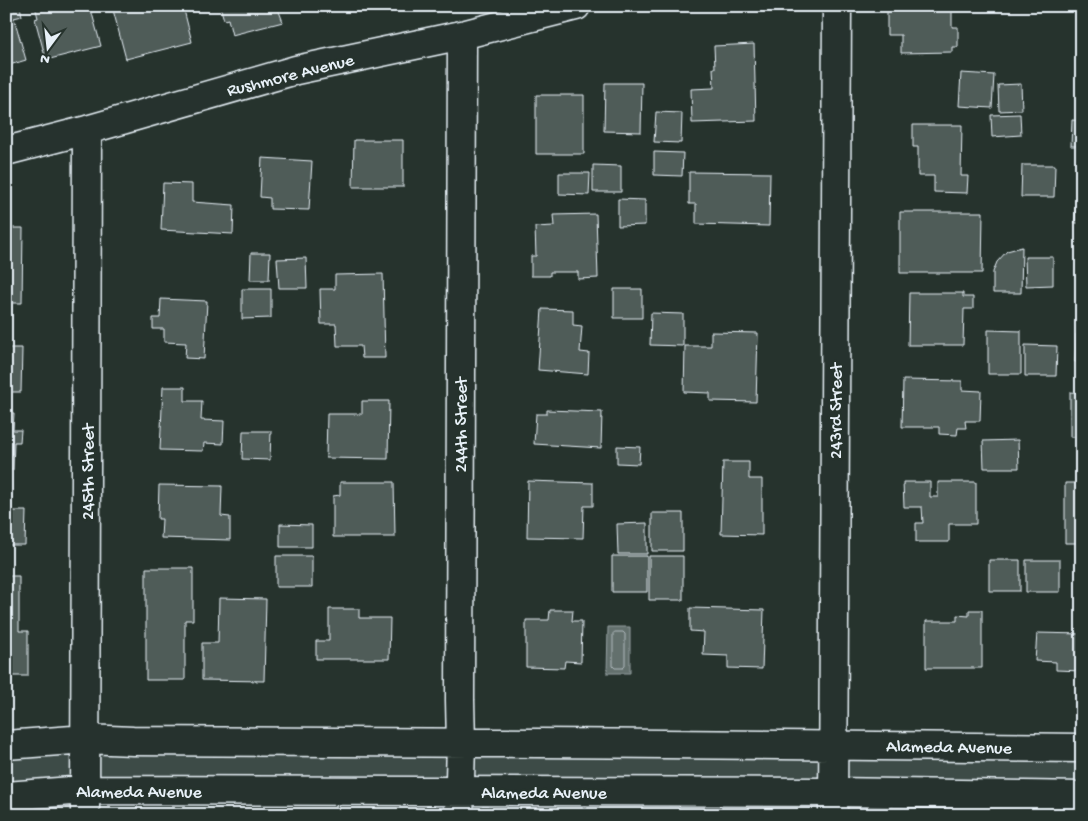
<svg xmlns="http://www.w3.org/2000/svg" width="1088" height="821" font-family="'Gochi Hand',sans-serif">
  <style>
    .built { fill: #333f3a }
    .green { fill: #3e4b47; stroke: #939ea0 }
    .water { fill: #636f6d; stroke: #98a3a5 }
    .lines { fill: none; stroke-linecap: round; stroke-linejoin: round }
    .shore { stroke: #b3bdc0; stroke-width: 1 }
    .building { fill: #505c59; stroke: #e8f1f8 }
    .minor-casing { stroke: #e8f1f8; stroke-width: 31 }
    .minor { stroke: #26332d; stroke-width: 28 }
    .labels { text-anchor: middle; stroke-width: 4.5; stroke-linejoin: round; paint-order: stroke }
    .street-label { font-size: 18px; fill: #e8f1f8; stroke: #26332d }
  </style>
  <rect width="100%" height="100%" fill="#26332d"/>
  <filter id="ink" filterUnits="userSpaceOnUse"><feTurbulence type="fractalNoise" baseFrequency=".02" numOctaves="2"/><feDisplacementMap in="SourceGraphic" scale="10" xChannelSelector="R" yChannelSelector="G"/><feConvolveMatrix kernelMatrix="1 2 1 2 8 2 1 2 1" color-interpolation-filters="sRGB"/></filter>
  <g filter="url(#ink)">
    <!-- built -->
    <path class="built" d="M86,788V815H6V795Z"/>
    <!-- green -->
    <path class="green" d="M74,749L1082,757V788L6,789V756Z"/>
    <!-- water -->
    <path class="water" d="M608,627H630V673H607Z"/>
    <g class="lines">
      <!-- shore -->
      <path class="shore" d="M615,632H623L625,634V666L623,668H615L613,666V634Z"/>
    </g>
    <!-- building -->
    <path class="building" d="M6,6H20L22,16L14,18L26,60L6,66Z
      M35,6H90L101,46L46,60L35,19L38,18Z
      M112,6H183L192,42L126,59Z
      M220,6H277L283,22L232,35L228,19L224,20Z
      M887,6H952V27H958V47H952V52L901,53V35H887Z
      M754,44L756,121L692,123L691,89L714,88L713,68H715L714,46Z
      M1079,60H1082V86H1079Z
      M961,73L994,75L992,108L959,106Z
      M605,83H642L641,132L604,131Z
      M1021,84L1022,110L999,111L998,85Z
      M536,95H584V154H536Z
      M656,112L682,113L681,143L654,142Z
      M1020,114L1021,135L992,137L991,115Z
      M1072,120L1082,121V173H1080L1081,146H1071Z
      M913,125H962L961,176H968L967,193L934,192V176H918V147H913Z
      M354,140H403V187H353Z
      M654,152L683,153L682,176L654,175Z
      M262,158L312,161L309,210L270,209V198L260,197Z
      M593,165L621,166V192H593Z
      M1022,165H1055L1054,197H1021Z
      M689,172L770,173L769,226L696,224V204H689Z
      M559,173H590L589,195L559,194Z
      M163,183L192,184V202L234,205L233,234L161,230Z
      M618,199L645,200V225L618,226Z
      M1076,202H1082V223H1075Z
      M900,212H983L982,273H900Z
      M596,214L598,278L578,279V272H550V276H531V256H536L535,227L554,226L553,215Z
      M6,228H23L22,303H6Z
      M1022,247L1021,293H993V272L997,262L1007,251Z
      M251,253H270L269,280H250Z
      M1025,257H1053V285L1026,286Z
      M306,258L307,288H279L277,259Z
      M383,274L385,358H362L361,346H337L336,324H321L320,289H335V275Z
      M242,289H271V318L242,319Z
      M614,289H642V318H614Z
      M909,293H963V297H973V309H964L963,345H908Z
      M161,299L207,301L204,359L185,358L186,343L164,342V329H153V318H160Z
      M542,309L573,310V325L582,326L580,352L589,353L588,374L538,370Z
      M651,313L683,314V346L650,345Z
      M988,330L1021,331V374H988Z
      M711,332L758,333L756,402L710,401V393L684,392L685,346H711Z
      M1076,334H1082V362H1075Z
      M1025,345L1057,346L1056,376H1025Z
      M6,348H22L21,392H6Z
      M903,380L962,381V390L981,391L980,421H965L966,428H958L957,435L939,434V427H902Z
      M163,387H185V401H202L201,420L224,421L223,444L204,443L203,451L160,450Z
      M1070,392L1082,393V437H1070Z
      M362,401H389L388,459L326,458L327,414H362Z
      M547,410L602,412L601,448L534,444L536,414H547Z
      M6,413H14L13,430H21L20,442H14L13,470H6Z
      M243,431H271L270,460L242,459Z
      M1018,440L1019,468H984L983,441Z
      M617,446L640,447L639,464L617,463Z
      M723,462H749V479H762V535L721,534Z
      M528,481L593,483V506H584L583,538L527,537Z
      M340,482H394L395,537H333V496L340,495Z
      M903,482H930V497H938V482H976V524H949V542H916V523H923L922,507H904Z
      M1065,483H1082V543H1065Z
      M159,485L222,486L221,516L230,517V540L161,538L162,519H158Z
      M6,511H26L25,545H6Z
      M652,513H683V551H652Z
      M647,523V554H618L617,524Z
      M280,524L312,525V547H280Z
      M276,556H312V587H276Z
      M612,556H647V592H612Z
      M649,556H683V600H649Z
      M989,560H1020V591H989Z
      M1026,560H1060V592H1026Z
      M146,568H193V620H185V680H146Z
      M6,576H19V631H28V676H6Z
      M219,598L266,599L264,681L202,680V643H218Z
      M690,608L764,610L762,669L728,668V656L703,655L704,632L690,631Z
      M329,609H359V618H390L389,659H316V641H329Z
      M550,610H573L572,621H582L581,662L565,661L564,668L526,667V620H549Z
      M969,610H982V668H926V621H957V615L969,616Z
      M1037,633L1082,634V671L1056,670V662L1035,661Z"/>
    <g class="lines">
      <!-- minor casing -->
      <g class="minor-casing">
        <path id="minor" d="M6,151L87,130L296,70L462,35L576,6
          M6,745L86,739L133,741C449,743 766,743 1082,748
          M6,796L85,790L833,792L1082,796
          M85,815L87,130
          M459,815L461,744L460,700L462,35
          M833,815L837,6"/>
      </g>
      <!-- minor -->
      <use href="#minor" class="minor"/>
    </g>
  </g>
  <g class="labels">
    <!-- street labels -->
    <g class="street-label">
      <text transform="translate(290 74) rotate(-14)" y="6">Rushmore Avenue</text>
      <text transform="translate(835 411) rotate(-90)" y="6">243rd Street</text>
      <text transform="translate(460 425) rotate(-90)" y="6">244th Street</text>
      <text transform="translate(87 472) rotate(-90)" y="6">245th Street</text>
      <text transform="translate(949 746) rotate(1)" y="6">Alameda Avenue</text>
      <text x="139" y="797">Alameda Avenue</text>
      <text x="544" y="798">Alameda Avenue</text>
    </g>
  </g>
  <!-- margin -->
  <rect width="1088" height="821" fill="none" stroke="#26332d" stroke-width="25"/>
  <rect x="12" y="12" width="1063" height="796" fill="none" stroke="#e8f1f8" stroke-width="2" filter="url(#ink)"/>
  <!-- north arrow -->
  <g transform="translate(48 48) rotate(195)" stroke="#26332d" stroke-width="4" paint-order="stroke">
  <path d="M0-4L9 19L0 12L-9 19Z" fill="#e8f1f8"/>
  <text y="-8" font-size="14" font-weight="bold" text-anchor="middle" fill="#e8f1f8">N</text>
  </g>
</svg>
